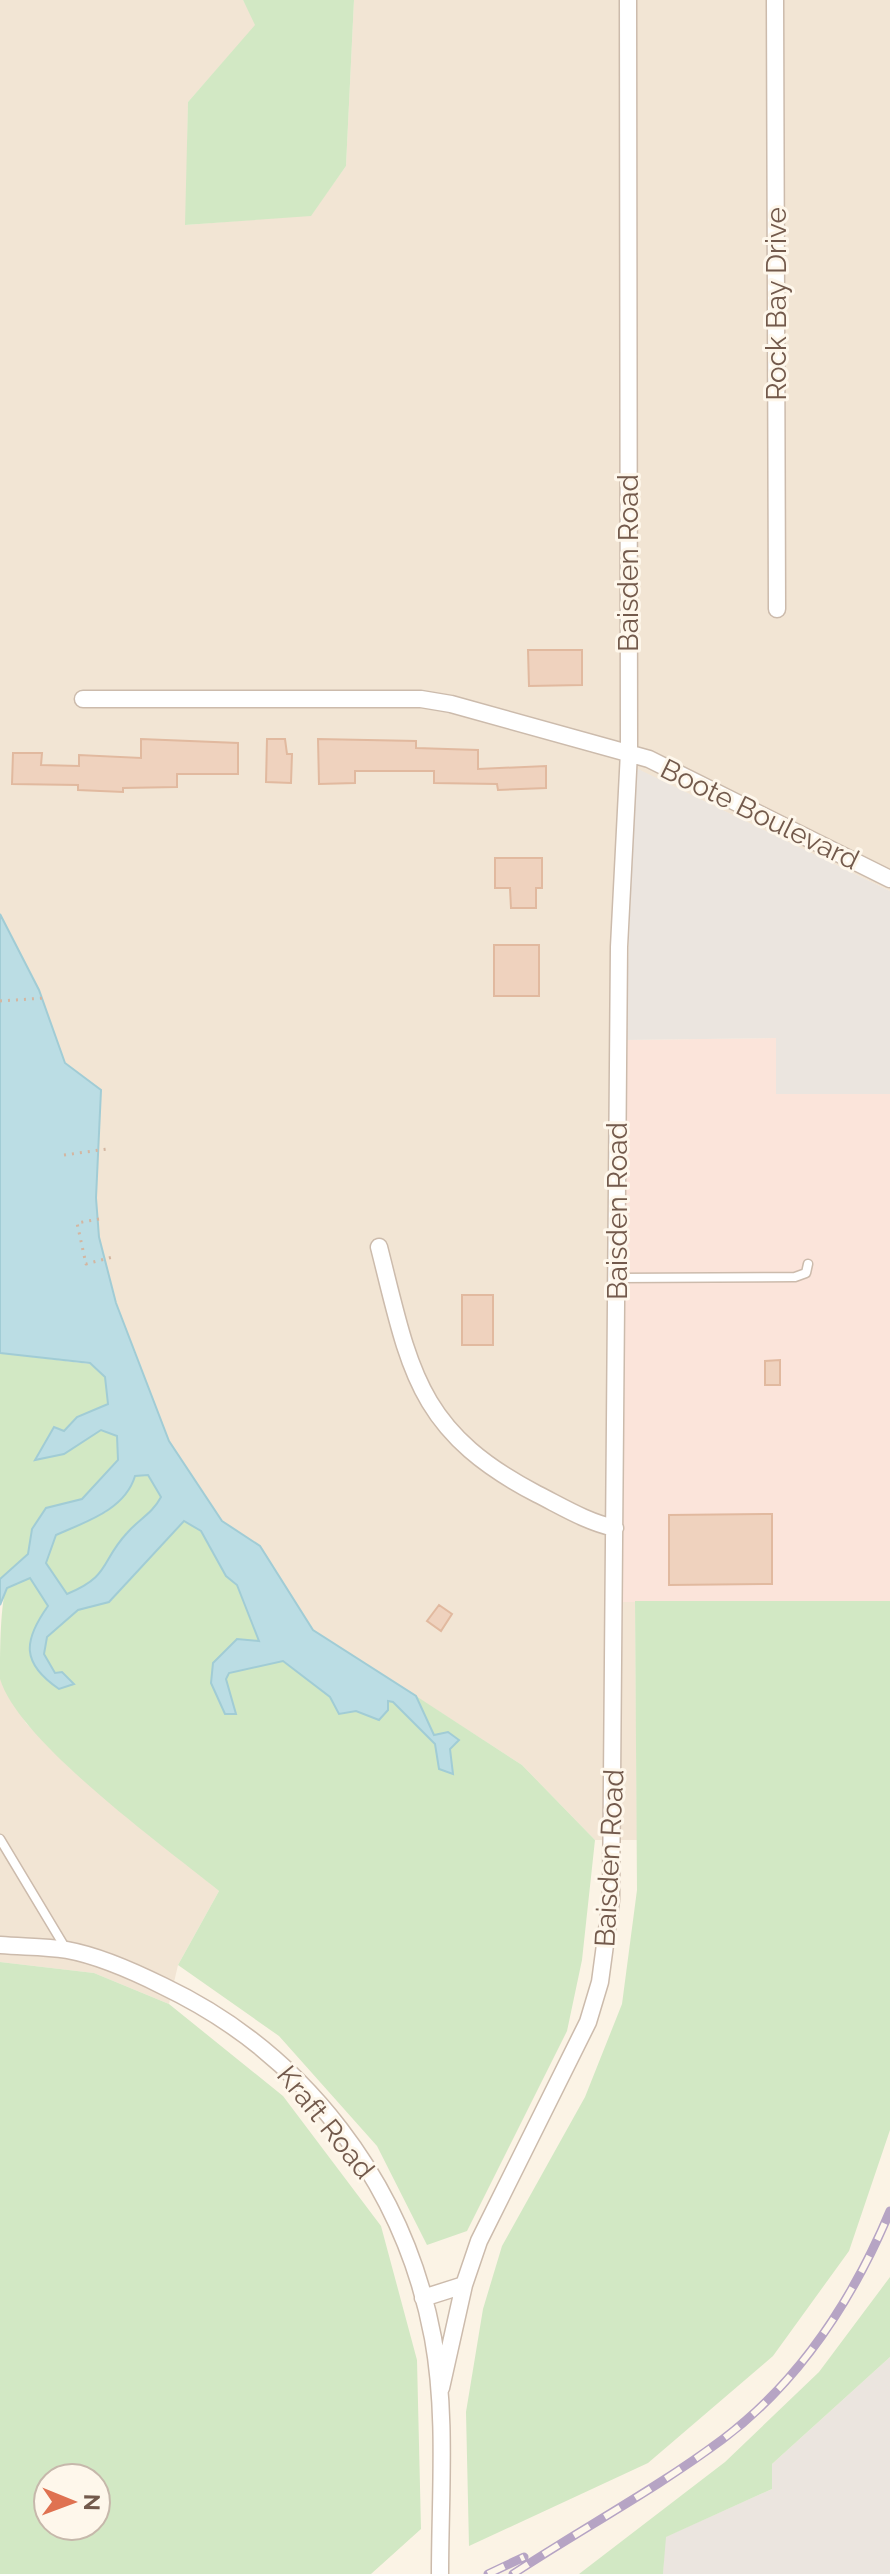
<svg xmlns="http://www.w3.org/2000/svg" width="890" height="2574" font-family="Raleway,sans-serif">
  <style>
    .residential { fill: #f2e5d4 }
    .commercial { fill: #fbe4da }
    .industrial { fill: #ebe5df }
    .green { fill: #d2e8c4; fill-rule: evenodd }
    .water { fill: #bbdde4; stroke: #a1ccd5; stroke-width: 2; fill-rule: evenodd }
    .building { fill: #efd2be; stroke: #e1b99f; stroke-width: 2 }
    .lines { fill: none; stroke-linecap: round; stroke-linejoin: round }
    .service-casing { stroke: #ccbbac; stroke-width: 11 }
    .minor-casing { stroke: #ccbbac; stroke-width: 19 }
    .path { stroke: #d4b6a1; stroke-width: 3; stroke-dasharray: 2 6; stroke-linecap: butt }
    .service { stroke: #fff; stroke-width: 8 }
    .minor { stroke: #fff; stroke-width: 16 }
    .rail-casing { stroke: #b6a4c4; stroke-width: 9 }
    .rail { stroke: #fef7eb; stroke-width: 6; stroke-dasharray: 18; stroke-linecap: butt }
    .labels { text-anchor: middle; stroke-width: 6; stroke-linejoin: round; paint-order: stroke }
    .street-label { font-size: 28px; fill: #735a4c; stroke: #fef7eb }
  </style>
  <rect width="100%" height="100%" fill="#fbf3e5"/>
  <!-- residential -->
  <path class="residential" d="M0,0H243L256,25L188,102L186,225L311,215L346,166L354,0H890V891L637,769L628,903L625,1040L622,1601H635L637,1840H595L522,1765L313,1630L260,1546L222,1521L169,1441L116,1303L99,1237L96,1198L101,1090L65,1064L39,990L0,914Z
    M0,1678L26,1723L70,1768L219,1891L178,1965L169,2004L94,1973L0,1962Z"/>
  <!-- commercial -->
  <path class="commercial" d="M776,1038L777,1094H890V1601L622,1602L625,1040Z"/>
  <!-- industrial -->
  <path class="industrial" d="M636,768L890,891V1094H776V1038L625,1040Z
    M890,2357V2574H663L665,2537L772,2489V2464Z"/>
  <!-- green -->
  <path class="green" d="M243,0H354L346,166L311,216L185,225L188,102L255,25Z
    M0,1353L90,1364L105,1377L108,1404L77,1417L35,1460L64,1454L101,1430L117,1436L118,1461L82,1499L46,1508L32,1529L28,1554L0,1579Z
    M148,1475L161,1497L152,1514L127,1532L95,1581L67,1594L46,1563L56,1535L106,1512L134,1476Z
    M184,1521L201,1531L226,1576L237,1585L259,1642L213,1663L236,1713L226,1679L229,1672L283,1661L330,1697L393,1702L435,1744L439,1759L452,1773L450,1749L459,1740L434,1735L416,1696L522,1765L595,1840L582,1960L567,2031L467,2231L427,2245L377,2146L279,2036L178,1965L219,1891C164,1846 20,1743 0,1679C0,1659 0,1607 6,1588L30,1577L48,1606C23,1641 22,1663 59,1689L62,1673H55L44,1654L47,1637L78,1610L110,1602Z
    M635,1601H890V2130L849,2251L773,2356L648,2463L469,2546L466,2412L483,2309L502,2246L585,2097L622,2004L637,1890Z
    M0,1962L94,1973L169,2004L283,2096L381,2226L417,2360L421,2529L371,2574H0ZM48,2478H96V2526H48Z
    M890,2277V2357L772,2464V2489L666,2537L663,2574H579L725,2462L819,2372Z"/>
  <!-- water -->
  <path class="water" d="M0,914L39,990L65,1063L101,1090L96,1198L99,1237L116,1303L169,1441L222,1521L260,1546L313,1630L416,1696L434,1735L448,1732L459,1740L450,1749L453,1774L439,1769L435,1744L393,1702L388,1701V1710L379,1720L356,1711L339,1714L330,1697L283,1661L229,1673L226,1679L236,1714H225L211,1683L213,1663L237,1639L259,1641L237,1585L226,1576L201,1531L184,1521L109,1602L78,1610L47,1637L44,1654L55,1673L62,1672L74,1684L59,1689C21,1663 23,1641 48,1606L30,1578L7,1588L0,1605V1579L28,1554L32,1529L46,1508L82,1499L118,1460L117,1436L101,1430L64,1454L35,1460L54,1427L64,1431L77,1417L108,1404L105,1377L90,1363L0,1353ZM148,1475L161,1497C152,1514 139,1519 127,1533C100,1562 111,1576 67,1594L46,1563L56,1535C85,1522 125,1510 135,1476Z"/>
  <!-- building -->
  <path class="building" d="M528,650H582V685L529,686Z
    M141,739L238,743V774H177V787L123,788V792L78,790V785L12,784L13,753H42L41,765L79,766V755L141,758Z
    M267,739H285L287,754H292L291,783L266,782Z
    M318,739L416,741V748L478,750V769L546,766V788L498,790L497,784L434,783V771H355V783L319,784Z
    M495,858H542V888H536V908H511L510,888H495Z
    M494,945H539V996H494Z
    M462,1295H493V1345H462Z
    M780,1360V1385H765V1361Z
    M772,1514V1584L669,1585V1515Z
    M439,1605L452,1614L441,1631L427,1621Z"/>
  <g class="lines">
    <!-- service casing -->
    <g class="service-casing">
      <path id="service" d="M617,1278L795,1277L806,1273L808,1264
        M0,1839L66,1949"/>
    </g>
    <!-- minor casing -->
    <g class="minor-casing">
      <path id="minor" d="M775,0L777,609
        M83,699H421L451,704L649,759L890,879
        M379,1247C410,1369 416,1431 537,1494C563,1507 587,1522 615,1528
        M0,1945C22,1947 45,1946 67,1950C100,1956 133,1971 163,1986C304,2053 404,2183 433,2338C447,2415 440,2496 440,2574
        M423,2298L464,2285
        M441,2388L464,2285L479,2241L588,2022L600,1982L611,1900L619,947L629,752L628,0"/>
    </g>
    <!-- path -->
    <path class="path" d="M0,1001L45,998
      M64,1155L107,1149
      M99,1219L77,1223L86,1264L113,1257"/>
    <!-- service -->
    <use href="#service" class="service"/>
    <!-- minor -->
    <use href="#minor" class="minor"/>
    <!-- rail casing -->
    <g class="rail-casing">
      <path id="rail" d="M488,2574L524,2557
        M513,2574C583,2528 656,2489 723,2439C800,2381 853,2299 890,2211"/>
    </g>
    <!-- rail -->
    <use href="#rail" class="rail"/>
  </g>
  <g class="labels">
    <!-- street labels -->
    <g class="street-label">
      <text transform="translate(776 304) rotate(-90)" y="10">Rock Bay Drive</text>
      <text transform="translate(628 563) rotate(-90)" y="10">Baisden Road</text>
      <text transform="translate(760 814) rotate(26)" y="10">Boote Boulevard</text>
      <text transform="translate(617 1211) rotate(-90)" y="10">Baisden Road</text>
      <text transform="translate(609 1858) rotate(-87)" y="10">Baisden Road</text>
      <text transform="translate(326 2122) rotate(51)" y="10">Kraft Road</text>
    </g>
  </g>
  <!-- north arrow -->
  <g transform="translate(72 2502) rotate(91)"><circle r="38" fill="#fef7eb" stroke="#c6b8ab" stroke-width="2"/>
  <path d="M0-6L14 30L0 20L-14 30Z" fill="#df7251"/>
  <text y="-12" font-size="22" font-weight="bold" text-anchor="middle" fill="#735a4c">N</text>
  </g>
</svg>
